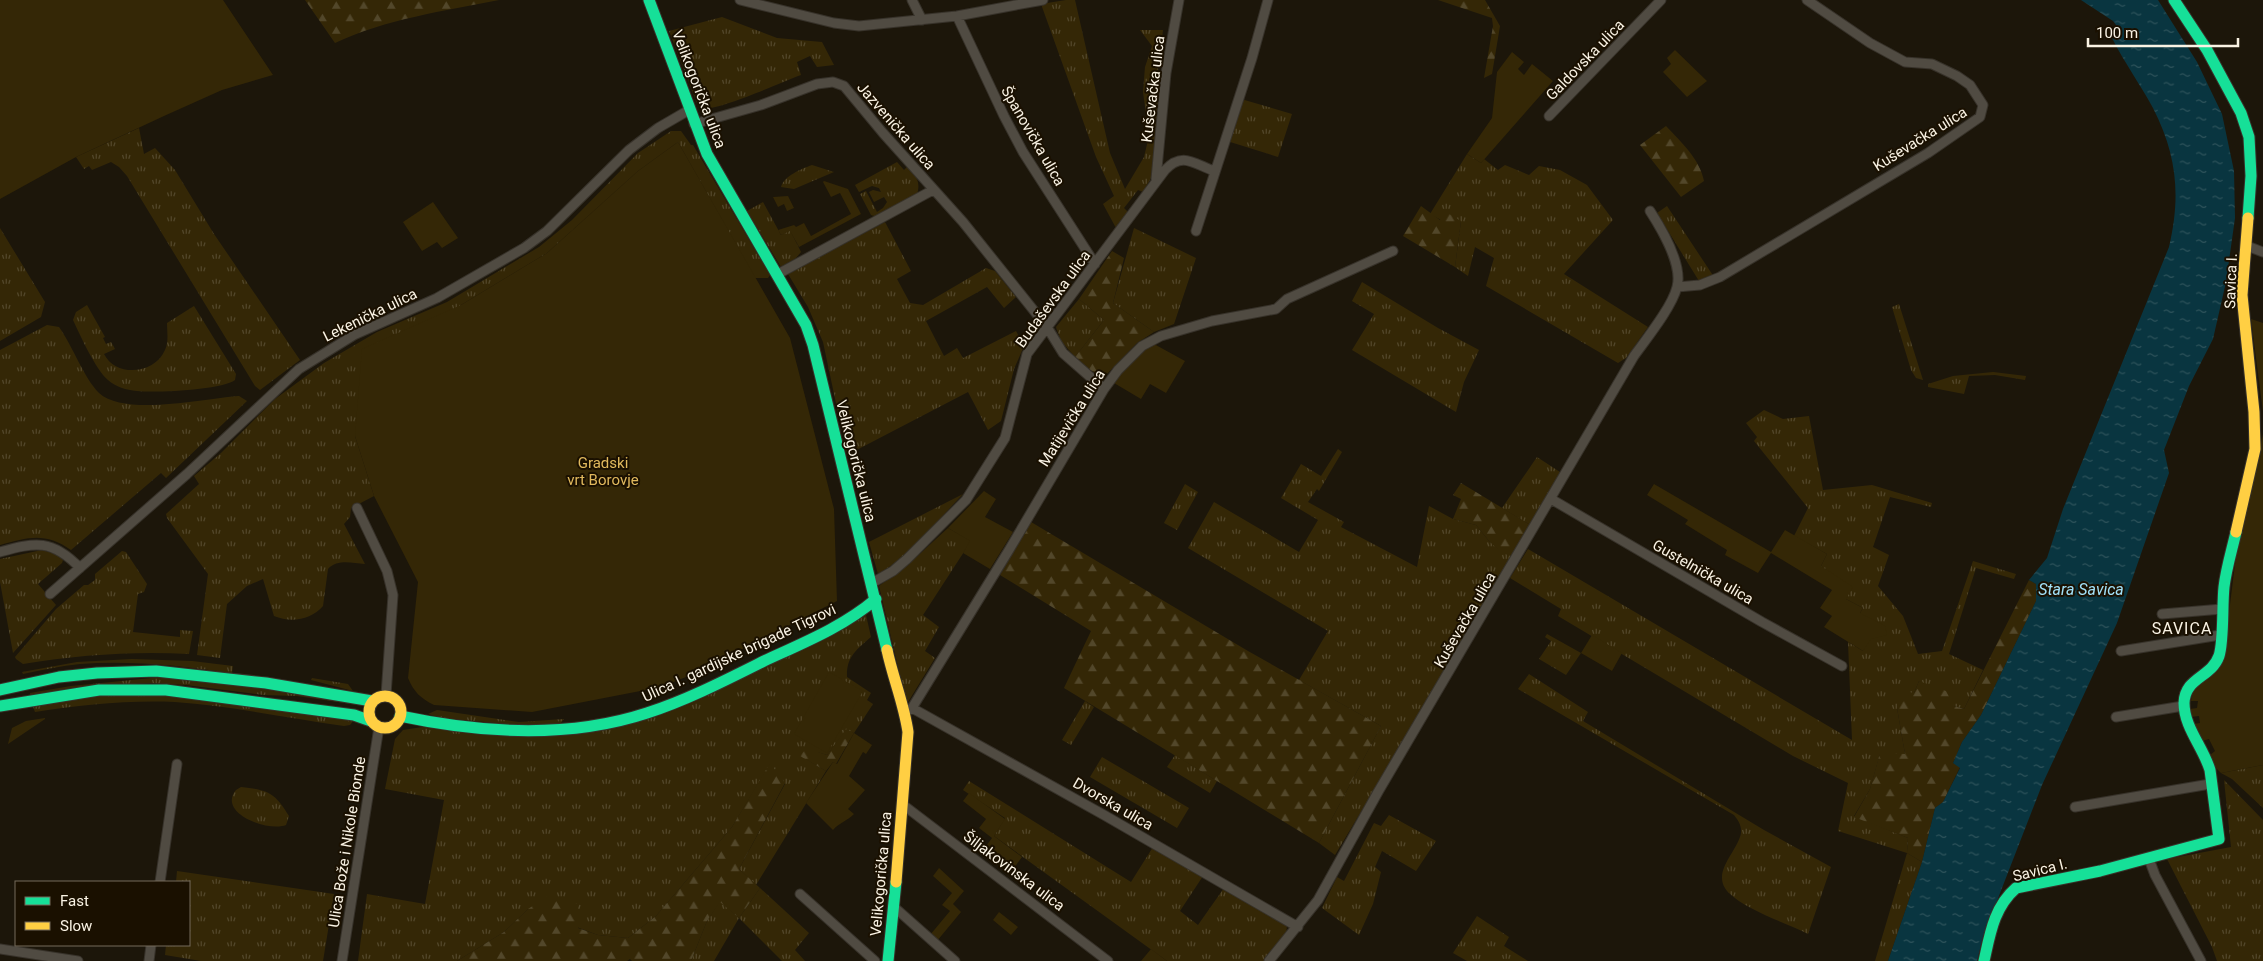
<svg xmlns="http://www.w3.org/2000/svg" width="2263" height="961" font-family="Roboto,sans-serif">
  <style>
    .grass { fill: url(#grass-tufts) }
    .forest { fill: url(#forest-firs) }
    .garden { fill: #342706 }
    .water { fill: url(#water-ripples) }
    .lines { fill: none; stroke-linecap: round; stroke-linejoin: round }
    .street-casing { stroke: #37322a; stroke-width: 11 }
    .fast-casing { stroke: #37322a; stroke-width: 13 }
    .slow-casing { stroke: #37322a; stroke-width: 13 }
    .street { stroke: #504b42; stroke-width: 9 }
    .fast { stroke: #16e098; stroke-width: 11 }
    .slow { stroke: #ffcf43; stroke-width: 11 }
    .labels { text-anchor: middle; stroke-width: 4; stroke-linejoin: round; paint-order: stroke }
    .street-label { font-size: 15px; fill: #faf3e4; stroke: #1a1000 }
    .park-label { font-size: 15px; fill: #e1b95d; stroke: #1a1000 }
    .water-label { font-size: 16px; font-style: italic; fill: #a1e1f8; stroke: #1a1000 }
    .neighbourhood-label { font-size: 16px; letter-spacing: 1px; fill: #faf3e4; stroke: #1a1000 }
  </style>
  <defs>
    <pattern id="grass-tufts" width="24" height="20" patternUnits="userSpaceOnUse" patternTransform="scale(1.25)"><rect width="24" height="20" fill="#342706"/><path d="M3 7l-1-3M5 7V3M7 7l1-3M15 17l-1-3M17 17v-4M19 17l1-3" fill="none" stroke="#52472a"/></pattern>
    <pattern id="forest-firs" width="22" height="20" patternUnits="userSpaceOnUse" patternTransform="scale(1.25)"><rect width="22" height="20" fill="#342706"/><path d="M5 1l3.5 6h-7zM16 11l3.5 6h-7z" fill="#52472a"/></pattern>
    <pattern id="water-ripples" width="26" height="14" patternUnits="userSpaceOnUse" patternTransform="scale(1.25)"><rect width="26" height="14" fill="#093540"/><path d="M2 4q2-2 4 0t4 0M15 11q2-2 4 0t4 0" fill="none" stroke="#2e535b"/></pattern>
  </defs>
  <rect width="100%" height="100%" fill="#1c160a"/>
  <!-- grass -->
  <path class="grass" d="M1066,0H1075L1110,153L1125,189L1144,157L1149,136L1143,92L1145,67L1152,46L1140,30H1163L1158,71V115L1152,176L1143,192L1138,190L1124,208L1128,212L1116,228L1103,204L1114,196L1096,157L1041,4Z
    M722,17L777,38L822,42L834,65L817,67L810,56L797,62L801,75C784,81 716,112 703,108C697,106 696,101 694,96L669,31Z
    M1241,99L1292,114L1278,157L1227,141Z
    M139,128L144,154L155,148L175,170L214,234L300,360L260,390L255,386L127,176L119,167L111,162L92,170L89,166L84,169L76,157Z
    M671,131H681L691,145H693L770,275L768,278H755L678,142L638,171L547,253L461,305L355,436L374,496L351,508L350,517L344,524L365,564C352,563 337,559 328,569L323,606C311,620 291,623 274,616L263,579L247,586L227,604L220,658L197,655L208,574L167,518L166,514L199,484L194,476L221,453L275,399L324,363L377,332L447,302L539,247L572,220L638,153Z
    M1467,154L1481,163L1484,159L1498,170L1505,165L1529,175L1539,166L1560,170L1587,185L1613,220L1564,274L1648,327L1626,358L1618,363L1486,286L1494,258L1475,247L1468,276L1455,267L1461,221L1441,220L1430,214Z
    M897,162L904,170L907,167C916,175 921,182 917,194L877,217L871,215L860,194L866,191L877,212L883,208L887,202L884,197L874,202L869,192L873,190L881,192L879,188L872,186L859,192L855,185Z
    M812,165L834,172L794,189L781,187C784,176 801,169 812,165Z
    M763,202L781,235L790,230L801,252L796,258L781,267L747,211Z
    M1667,206L1714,277L1699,281L1657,213Z
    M885,222L911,271L897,279L910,303L923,305L986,268L995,271L1016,297L1004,308L987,287L926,321L944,356L957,348L963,358L1016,331L1024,346L1014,369L1001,421L988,430L968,392L847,455L823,342L808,307L788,274Z
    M0,228L45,302L41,317L0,341Z
    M1134,228L1196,258L1174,324L1154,332L1113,303Z
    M1362,282L1438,328L1479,350L1464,382L1456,412L1352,350L1374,314L1352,301Z
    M1079,299L1104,320L1075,357L1061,341L1056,327Z
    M1899,304L1923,380L1916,378L1911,370L1892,307Z
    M87,305L105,337L103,338L106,344L111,342L115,349L104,354C116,378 155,374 165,350C169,341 167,332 167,323L194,306L236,374L235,380C222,390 155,393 137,391C126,390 116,387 108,380C96,370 80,335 73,320L76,312Z
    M47,325L59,327C72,345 84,378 99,393C125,417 206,398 239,396L247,401L166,478L161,473L71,550C46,532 28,537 0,545V350Z
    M1993,372L2026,376L2025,380L1995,375L1969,376L1964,394L1928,387V384L1953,376Z
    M1764,410L1783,419L1809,416L1823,490L1872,485L1932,503L1931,507L1890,497L1873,547L1889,555L1878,586L1903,616L1918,654L1942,651L1973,561L2016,574L2014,579L1976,568L1949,654L1983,670L1964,709L1954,706L1919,681L1914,693L1897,708L1905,754H1880L1870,789L1854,816L1908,838L1907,853L1922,862L1888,961H1875L1907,853L1838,831L1848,783L1793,756L1558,616L1561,609L1510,578L1528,549L1852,740L1848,642L1863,651L1860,613L1863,608L1846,599L1821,566L1827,554L1794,536L1808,508L1754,441L1757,437L1746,423Z
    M1338,449L1342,452L1319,491L1317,489L1308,502L1344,522L1341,527L1417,567L1429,506L1453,519L1476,525L1489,541L1502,552L1514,557L1335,855L1319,843L1381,726L1299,680L1328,631L1188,548L1214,502L1299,552L1318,520L1281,498L1301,464L1321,476Z
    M1537,457L1563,474L1532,526L1502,508Z
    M1185,484L1198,492L1177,530L1164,523Z
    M963,494C938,520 909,557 878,574L869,542Z
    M948,528L971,541L923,615L939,627L925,651L935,658L908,702L906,701L879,586L910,563Z
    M42,550L56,554L63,560L62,563L38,584L56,605L13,653L0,582V559Z
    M122,551L126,552L147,584L144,592L138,594L133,632L180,637V630L193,631L189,654C133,651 78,655 23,664L16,659L15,657L56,609L84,585H88L95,580V574Z
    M866,615L871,637C857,649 846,657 847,677L871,693L867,700L873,704L854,733L846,730L827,755L817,752L801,756L826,771L756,885L739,869L785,784L770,764L732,827L656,916L628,938L598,935L528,909L504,932L457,961H358L367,894L425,904L444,800L385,789L395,739L403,730L429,726L618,724Z
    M1547,634L1581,653L1566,675L1539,659L1551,641L1545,637Z
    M132,659L192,661L233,666L232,673C183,666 130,660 80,664C61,666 42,670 23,674L22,672L77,662Z
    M1529,674L1588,712L1583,721L1764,830L1831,867L1808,934C1786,923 1746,910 1729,893C1709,873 1738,852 1741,833C1742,826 1738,820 1734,815L1518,689Z
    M162,677L216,682L358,703V705L297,696L263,695L186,685L150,683L71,688L30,695V693L71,686Z
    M312,678L348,684L353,691L311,680Z
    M120,692H171L354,720L350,725L344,726C288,718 231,706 175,702C127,700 81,705 35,712L32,704Z
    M1085,701L1094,707L1071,745L1062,740Z
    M437,710L519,722L564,719L560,724L518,725L441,718L428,714Z
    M45,718V719L8,744L12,728L26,721Z
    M1175,755L1217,781L1210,793L1167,767Z
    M1102,757L1189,808L1177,828L1090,777Z
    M2263,765V808L2232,779L2221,773Z
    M2224,780L2263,820V961H2217L2212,947L2167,859L2231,847Z
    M969,781L1131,882L1153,847L1203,876L1180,911L1198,925L1224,888L1287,925L1286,935L1264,961H1167L994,836L1005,818L963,790Z
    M241,787C269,790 275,793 289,816L286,825C268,832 217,813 236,790Z
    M1389,815L1436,841L1416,871L1382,851L1375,867L1381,872L1373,904L1359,935L1322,908L1337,877L1344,881L1374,823L1381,826Z
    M177,871L334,894L323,961H201L165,955L166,945H189V882H176Z
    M760,888L809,933L795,950L805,961H782L739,918L714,961H691L707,921L720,901L739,918Z
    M1477,916L1509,937L1504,946L1528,961H1467L1453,953Z"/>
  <!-- forest -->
  <path class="forest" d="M305,0H499C444,11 386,19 335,43Z
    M1438,0H1485L1500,26L1492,74L1484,78L1493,26L1492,18Z
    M1666,126C1681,142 1700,159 1704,181L1681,197L1640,145Z
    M1421,206L1440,220L1446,212L1461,221L1455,267L1403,236Z
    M1112,251L1124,258L1113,303L1154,332L1137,343L1104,377L1090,370L1075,357L1104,320L1079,299Z
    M1461,483L1532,526L1514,557L1502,553L1489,541L1476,525L1453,519L1461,499L1453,495Z
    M1031,522L1248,651L1381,726L1319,843L1064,688L1091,631L1000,575Z
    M2029,580L2036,584V601L1981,715L1962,742L1953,763L1960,767L1943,802L1935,808L1922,862L1907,853L1908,838L1854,817L1870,789L1880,753L1905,754L1897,708L1900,690L1914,693L1919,681L1946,691L1954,706L1964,709Z
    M846,729L854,733L836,764L833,762L826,771L800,756L806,748L827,755Z
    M770,763L785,783L739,869L760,888L739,918L720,902L707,921L691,961H632L630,959L627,961H457L504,932L528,909L548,896L578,904V928L598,935L628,938L656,916L732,827Z"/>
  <!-- garden -->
  <path class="garden" d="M0,0H223L273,75L222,90L164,116L76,157L0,199Z
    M1675,50L1707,81L1687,97L1663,72L1671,64L1667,58Z
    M1512,52L1524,62L1518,69L1524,75L1532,64L1553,81L1481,163L1467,154L1492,118L1497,72Z
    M678,142L790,338L834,509L837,601L691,675L661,687L532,712L434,705C420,698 414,692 408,678L418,582L374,496L355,436L362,349L461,305L547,253L638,171Z
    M824,181L848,189L861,214L799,247L790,231L781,235L778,230L794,225L796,227L804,223L811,236L851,214L840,193L831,197L823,182Z
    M788,196L794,208L787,211L784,204L778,207L773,197Z
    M433,202L458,238L442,248L437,242L422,251L403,222Z
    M2251,319L2263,323V412Z
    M1154,344L1185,361L1166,393L1150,384L1141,399L1114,383C1123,368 1138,352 1154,344Z
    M2263,434V765L2221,773L2214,766L2210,755L2215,751L2209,739L2202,741L2193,724L2200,723L2199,716L2191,717L2190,709L2197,708L2198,701H2191L2192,693L2198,683L2223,661L2236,556Z
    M1654,484L1771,552L1785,530L1827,554L1821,566L1853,587L1846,599L1863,608L1860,613L1885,626L1887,635L1871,639L1863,651L1824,627L1832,616L1820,608L1832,590L1771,553L1758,573L1725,555L1727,550L1685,524L1688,520L1647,495Z
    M984,491L996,499L985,517L1013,532L990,569L963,553L970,541L948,528Z
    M1592,635L1622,653L1612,671L1581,653Z
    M829,672L863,691L827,753L794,734Z
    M854,733L872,745L866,754L863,752L849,776L865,790L848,809L854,814C847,821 839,823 833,830L806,803L833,762L837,764Z
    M969,793L1005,819L994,836L1022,857L1014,868L986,846L992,838L979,828L986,819L963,801Z
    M939,868L964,891L953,904L961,912L937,941L930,935L950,911L942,905L952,893L933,876Z
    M999,912L1018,927L1011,935L993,920Z
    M1151,949L1167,961H1141Z"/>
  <!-- water -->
  <path class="water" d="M2081,0H2158L2197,62L2222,114L2234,171L2235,218L2226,282L2213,339L2189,386L2164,450L2169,473L2117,623L2042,785L1983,937L1977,961H1888L1922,862L1935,808L1943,802L1960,768L1953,763L1962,742L1981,715L2036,601V584L2029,580L2047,558L2063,509L2169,247C2181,196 2177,155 2153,108C2140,84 2124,62 2112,38L2116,25L2113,21Z"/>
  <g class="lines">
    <!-- street casing -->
    <g class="street-casing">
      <path id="street" d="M740,0L834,23L859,26L957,16L1043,0
        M912,0L922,20
        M957,16L1004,116L1023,152L1095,264
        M1549,116L1661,0
        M694,124L761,105L817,84L833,82L844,86L883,133L963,222L1047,327L1063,353L1104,389
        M1156,179L1166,73L1179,0
        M1196,231L1252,58L1268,0
        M2247,246L2263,252
        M778,274L933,190
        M1677,287L1700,285L1720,277L1928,153L1980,117L1983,105L1970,85L1957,76L1932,64L1905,62L1870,43L1807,0
        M1551,499L1762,622L1842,666
        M357,508L387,571L393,595L386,695
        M0,552C36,542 52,539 80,568
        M872,583L893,571L907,559L966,500L1005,438L1027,354L1165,170C1182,152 1193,163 1214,171
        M50,594L187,474L299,369L354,335L437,298L524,248L547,231L629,150L658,128L689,110
        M2162,614L2222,609
        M2121,651L2220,635
        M912,708L1104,815L1298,927
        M905,712L912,708L1009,550L1104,389L1118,370L1142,346L1161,336L1212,321L1276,309L1287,299L1393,251
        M2116,717L2183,706
        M902,804L1108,961
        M2075,807L2210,784
        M2149,859L2155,875L2201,961
        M160,882L177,764
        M800,894L875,961
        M893,906L955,961
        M0,949L78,961
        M149,961L151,945
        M342,961L379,727
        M1269,961L1318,900L1378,792L1634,356C1647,338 1672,307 1677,287C1683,265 1661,228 1650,211"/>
    </g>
    <!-- fast casing -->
    <g class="fast-casing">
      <path id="fast" d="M649,0L707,154L806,325L813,345L887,650
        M2174,0L2207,50L2241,113L2249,137L2251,176L2248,218
        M0,690L59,677L97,673L156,671L266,683L372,701
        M0,706L99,690H166L354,715L371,721
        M400,716C480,733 568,739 647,713C687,700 726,680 764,661C803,643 843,627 876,599
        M888,961L896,882
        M1984,961C1990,934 1994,907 2016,888L2100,871L2219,839L2210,770C2203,747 2184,727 2184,703C2185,677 2211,678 2219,656C2224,641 2222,605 2224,587C2226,569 2232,550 2236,532"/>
    </g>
    <!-- slow casing -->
    <g class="slow-casing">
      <path id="slow" d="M2236,532L2255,449L2254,412L2242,295L2248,218
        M887,650C893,678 904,704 908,732L896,882
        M369 712a16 16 0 1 1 32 0a16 16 0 1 1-32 0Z"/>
    </g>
    <!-- street -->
    <use href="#street" class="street"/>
    <!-- fast -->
    <use href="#fast" class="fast"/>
    <!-- slow -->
    <use href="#slow" class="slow"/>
  </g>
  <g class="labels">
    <!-- street labels -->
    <g class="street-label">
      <text transform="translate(1585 60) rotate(-46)" y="5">Galdovska ulica</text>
      <text transform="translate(699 89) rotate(69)" y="5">Velikogorička ulica</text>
      <text transform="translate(1153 89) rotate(-83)" y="5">Kuševačka ulica</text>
      <text transform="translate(896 126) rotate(49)" y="5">Jazvenička ulica</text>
      <text transform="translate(1033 136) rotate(60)" y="5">Španovička ulica</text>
      <text transform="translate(1920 139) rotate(-32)" y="5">Kuševačka ulica</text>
      <text transform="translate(2231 281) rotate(-88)" y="5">Savica I.</text>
      <text transform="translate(1053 299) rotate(-54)" y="5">Budaševska ulica</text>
      <text transform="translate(370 315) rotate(-26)" y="5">Lekenička ulica</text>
      <text transform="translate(1072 418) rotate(-58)" y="5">Matijevička ulica</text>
      <text transform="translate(856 461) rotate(76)" y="5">Velikogorička ulica</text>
      <text transform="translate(1703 572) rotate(30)" y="5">Gustelnička ulica</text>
      <text transform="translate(1465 620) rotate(-60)" y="5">Kuševačka ulica</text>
      <text transform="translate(739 653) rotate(-25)" y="5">Ulica I. gardijske brigade Tigrovi</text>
      <text transform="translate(1113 804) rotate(30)" y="5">Dvorska ulica</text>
      <text transform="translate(347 842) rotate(-81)" y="5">Ulica Bože i Nikole Bionde</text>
      <text transform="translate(2040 870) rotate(-14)" y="5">Savica I.</text>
      <text transform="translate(1014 871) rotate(37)" y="5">Šiljakovinska ulica</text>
      <text transform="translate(881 874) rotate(-85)" y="5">Velikogorička ulica</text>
    </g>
    <!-- park labels -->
    <g class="park-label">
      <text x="603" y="468">Gradski<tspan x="603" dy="17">vrt Borovje</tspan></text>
    </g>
    <!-- water labels -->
    <g class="water-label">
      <text x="2081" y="595">Stara Savica</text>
    </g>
    <!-- neighbourhood labels -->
    <g class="neighbourhood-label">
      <text x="2182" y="634">SAVICA</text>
    </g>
  </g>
  <!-- legend -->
  <rect x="15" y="881" width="175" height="65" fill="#1a1000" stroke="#746b5b"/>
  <rect x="25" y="897" width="25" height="8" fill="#16e098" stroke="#746b5b"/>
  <text x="60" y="906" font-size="15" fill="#faf3e4">Fast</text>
  <rect x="25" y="922" width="25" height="8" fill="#ffcf43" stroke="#746b5b"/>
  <text x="60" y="931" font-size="15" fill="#faf3e4">Slow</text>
  <!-- scale -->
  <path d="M2088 38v8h150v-8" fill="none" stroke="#faf3e4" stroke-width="2.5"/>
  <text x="2096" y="38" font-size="15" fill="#faf3e4" stroke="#1a1000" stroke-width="4" paint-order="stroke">100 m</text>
</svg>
